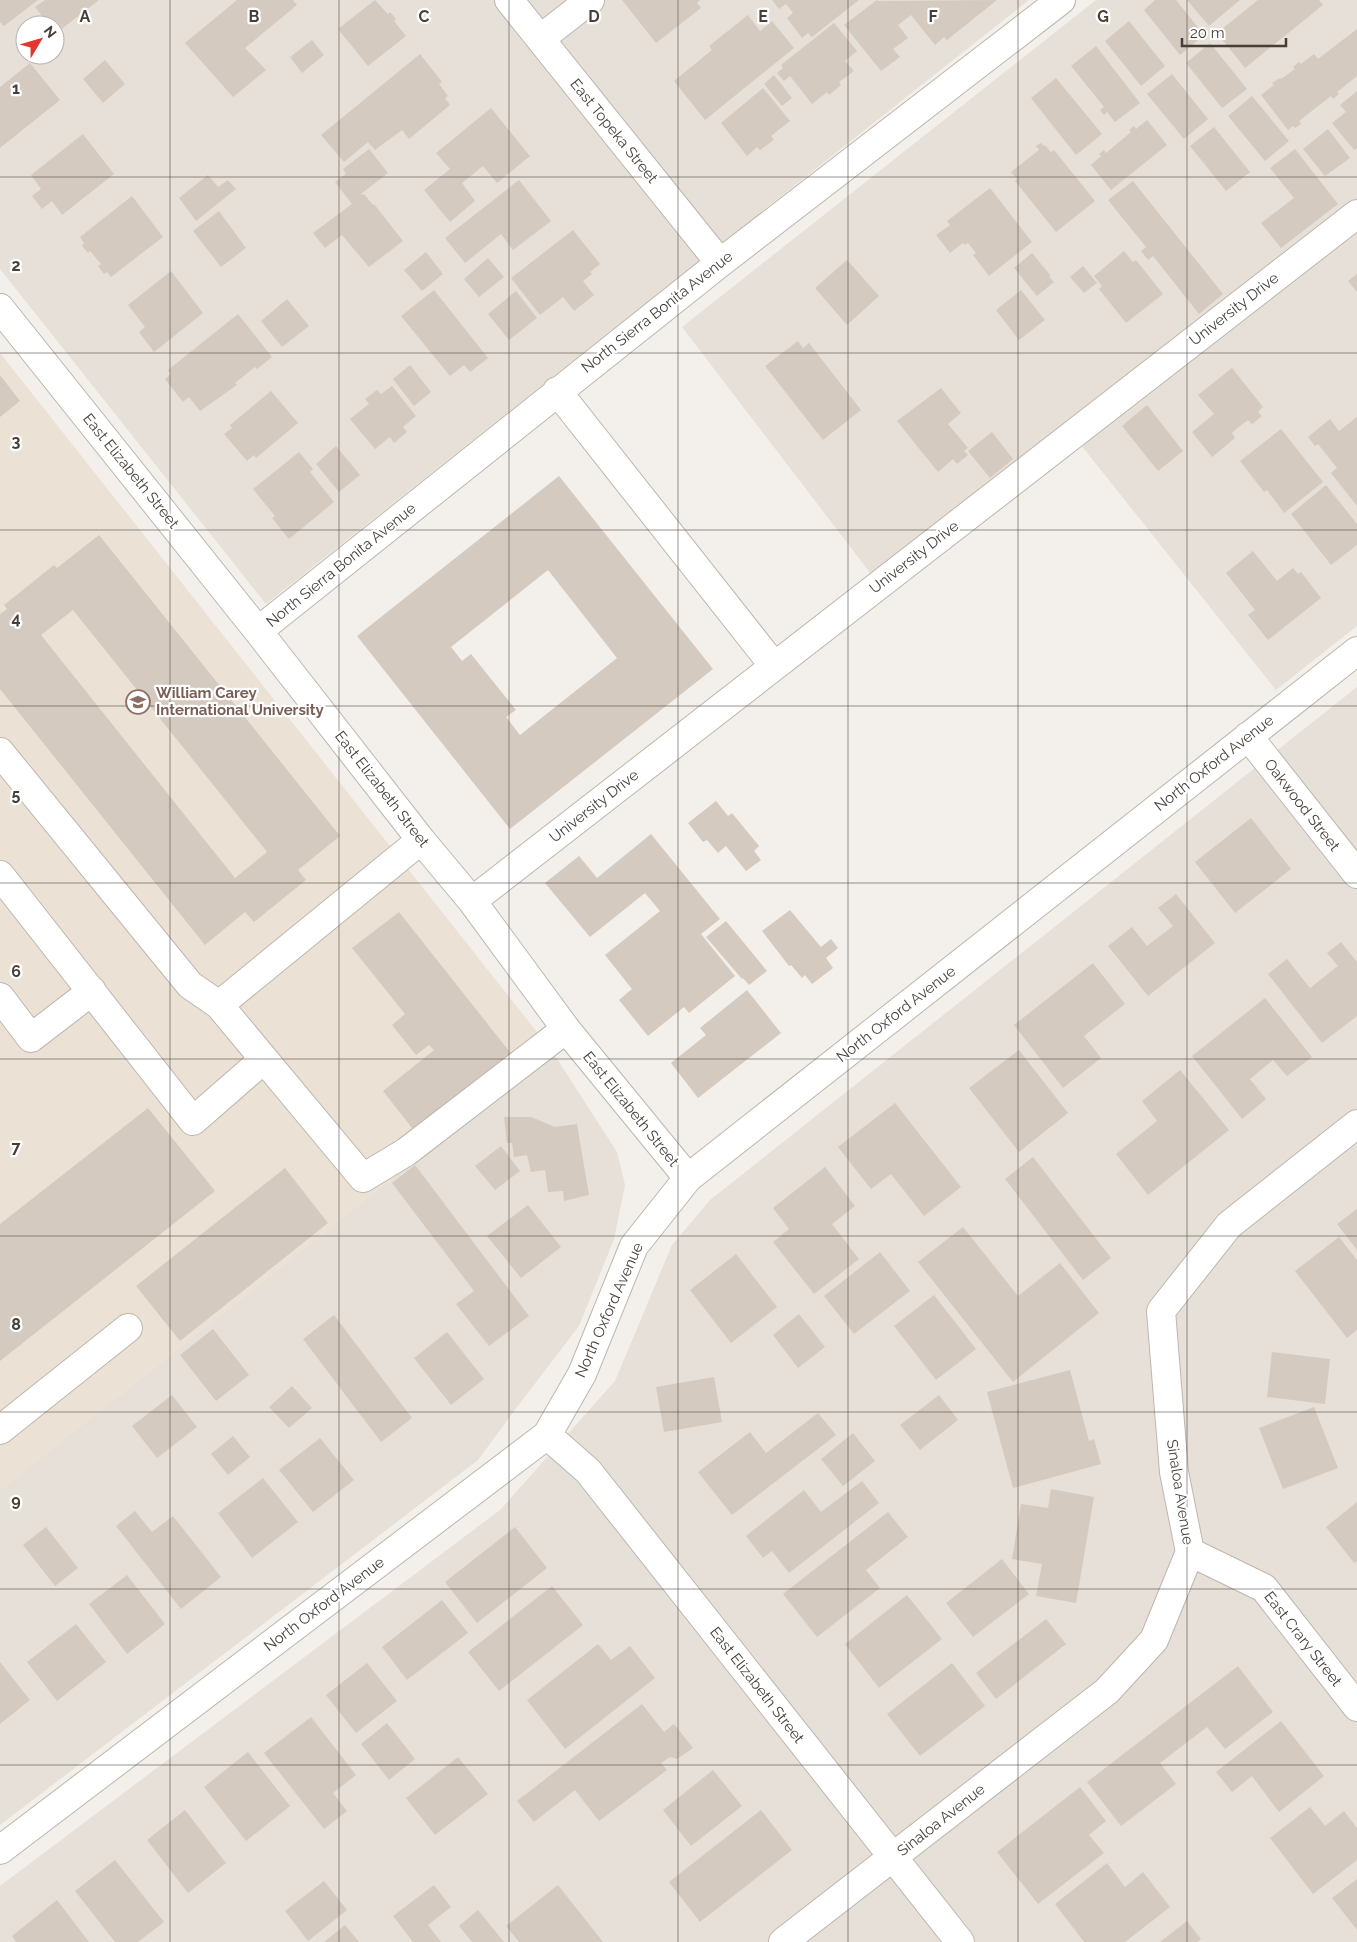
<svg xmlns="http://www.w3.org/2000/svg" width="1357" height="1942" font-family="Raleway,sans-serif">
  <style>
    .residential { fill: #e6e0d8; fill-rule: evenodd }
    .education { fill: #ebe2d5 }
    .building { fill: #d4cac0; fill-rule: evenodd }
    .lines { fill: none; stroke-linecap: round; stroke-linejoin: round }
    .minor-casing { stroke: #beb6ad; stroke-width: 30 }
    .minor { stroke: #fff; stroke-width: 28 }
    .grid { fill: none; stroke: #463f39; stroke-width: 1; stroke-opacity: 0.55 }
    .labels { text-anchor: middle; stroke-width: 4.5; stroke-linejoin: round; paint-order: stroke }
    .street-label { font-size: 15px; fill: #463f39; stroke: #fff }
    .education-label { font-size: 15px; font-weight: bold; fill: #785e54; stroke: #fff; text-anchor: start }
    .grid-label { font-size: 16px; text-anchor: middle; font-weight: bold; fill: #463f39; stroke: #fff; stroke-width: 4.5; stroke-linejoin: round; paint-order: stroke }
  </style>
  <rect width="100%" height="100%" fill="#f3efea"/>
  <!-- residential -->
  <path class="residential" d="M0,0H1029L266,604L0,269ZM25,25H55V55H25Z
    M1096,0H1357V626L1276,690L1065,425L871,574L682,327Z
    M1357,687V1942H0V1886L500,1510L615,1381L672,1245L710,1200Z
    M552,1051L617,1152L625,1185L614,1239L579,1326L514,1411L478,1460L0,1825V1490Z"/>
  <!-- education -->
  <path class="education" d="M0,353L552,1051L0,1490Z"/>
  <!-- building -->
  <path class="building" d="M0,0H38L4,26L0,22Z
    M45,0H99L55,34V25H49L35,7Z
    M237,0H293L297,5L245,48L266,70L233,97L185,43Z
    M375,0L388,14L390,12L396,19L394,21L406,36L368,66L338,29Z
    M622,0H700L697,3L701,8L656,43Z
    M772,0H859L812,37L808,33L802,38L787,18L793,13L786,4L779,9Z
    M877,0L878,1L997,0L947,40L944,37L935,45L911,15L898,25L908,38L893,49L900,57L881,71L844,25Z
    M1155,0H1176L1204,35L1180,55L1144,10Z
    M1187,0H1240L1209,26Z
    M1258,0H1319L1323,5L1245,68L1217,33Z
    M748,15L760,31L772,21L794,48L705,120L674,81L712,50L709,46Z
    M1129,21L1165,66L1141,86L1105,41Z
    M834,23L857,51L845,61L854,71L839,82L841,85L829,95L827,92L812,104L790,76L784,81L777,73L783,68L781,65Z
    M1357,29V76L1337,92L1339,94L1333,99L1331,96L1299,121L1301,124L1295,128L1293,126L1288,130L1261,95L1274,85L1272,83L1280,78L1281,79L1295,69L1293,67L1299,62L1301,64L1314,54L1318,59Z
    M312,40L324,55L302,73L290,57Z
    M1210,43L1247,89L1222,108L1186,63Z
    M1096,46L1140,103L1115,122L1107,112L1104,115L1100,110L1104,107L1071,66Z
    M420,54L442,82L439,84L448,96L445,98L450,105L409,139L402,130L375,150L368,142L344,162L321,135Z
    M105,60L125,84L103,103L83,79Z
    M30,63L60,100L0,148V87Z
    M1172,74L1208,119L1184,139L1147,94Z
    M774,75L792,98L782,106L764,84Z
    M1056,78L1102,134L1076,155L1031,98Z
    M763,88L790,121L771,136L774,140L760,150L757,147L747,156L721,123Z
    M1357,91V148L1354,150L1332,123L1346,112L1340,105Z
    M1252,96L1289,141L1265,161L1228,116Z
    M491,108L530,156L497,183L483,166L462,183L475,201L450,222L424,190L450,169L436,153Z
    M1147,120L1167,145L1111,190L1091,165L1101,156L1099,154L1104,150L1106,153L1131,132L1129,130L1134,126L1136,129Z
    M1214,127L1250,172L1226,191L1190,146Z
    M1328,129L1350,158L1325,176L1303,149Z
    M83,134L114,174L62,215L52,201L42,209L32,196L41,189L31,175Z
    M1041,143L1044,146L1045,145L1051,152L1054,150L1095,201L1056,232L1015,181L1017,179L1011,172L1039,150L1036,146Z
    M369,149L388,173L361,194L363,195L364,194L373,205L374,204L403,241L369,267L342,235L325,248L313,233L352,204L335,182L346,174L343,169Z
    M1295,149L1338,204L1281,248L1261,223L1294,198L1270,168Z
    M208,175L218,187L228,180L236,189L196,221L179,198Z
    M519,180L551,221L513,250L501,234L465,263L445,238Z
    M1133,181L1223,294L1199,314L1153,256L1148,260L1141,251L1146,247L1108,200Z
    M990,188L1032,242L989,276L973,255L976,253L968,243L965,245L963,243L950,253L936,235L950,225L947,221Z
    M132,196L163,237L111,277L107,272L104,274L98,266L101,264L90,251L88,253L82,246L84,243L80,237Z
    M219,211L246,248L221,267L193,231Z
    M573,230L600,264L590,272L592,274L583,281L594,295L574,311L563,297L540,315L511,278Z
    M1124,251L1133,262L1136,260L1163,294L1126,323L1099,289L1102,286L1094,276Z
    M426,252L443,274L422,291L404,270Z
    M1032,253L1051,276L1049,277L1054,282L1037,296L1014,268Z
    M488,258L504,277L479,297L464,279Z
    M847,260L879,296L847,325L815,288Z
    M1083,266L1097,283L1084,293L1070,277Z
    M171,271L203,313L154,352L139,332L145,327L128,305Z
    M1357,274V292L1348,281Z
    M434,290L488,358L470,372L464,365L450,376L401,316Z
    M1021,290L1045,320L1019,340L996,310Z
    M516,291L537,318L509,340L488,314Z
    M287,299L309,326L282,347L261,321Z
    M238,314L272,357L257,369L255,367L235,383L237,385L200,411L189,397L183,402L165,379L171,374L168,370Z
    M798,341L803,348L809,343L861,410L823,440L765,366Z
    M410,365L431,392L414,406L393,379Z
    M1232,368L1263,407L1258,412L1262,416L1252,424L1248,420L1236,429L1232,433L1235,438L1212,457L1192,432L1214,414L1198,395Z
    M0,375L20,401L0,417Z
    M392,386L416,416L403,427L407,432L394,443L390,437L375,449L350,419L369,404L365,399L377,390L381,394Z
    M941,388L961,413L948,424L968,448L964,451L968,455L957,464L953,459L938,472L897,421Z
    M271,391L298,423L256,458L254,455L247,461L224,434L232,428L230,425Z
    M1147,405L1183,451L1158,471L1122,426Z
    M1357,417V506L1331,473L1337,468L1318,444L1315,446L1308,437L1330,419L1339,431Z
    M1281,429L1323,482L1284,513L1267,490L1264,492L1240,461Z
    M992,432L1013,459L990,478L968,451Z
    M336,446L360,475L339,492L316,464Z
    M299,452L313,469L310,472L334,502L289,539L272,518L275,516L253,489Z
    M559,476L713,669L510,829L357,636ZM548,570L617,658L520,735L506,717L516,710L471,654L462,661L451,647Z
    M1326,485L1357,524V545L1331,565L1291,514Z
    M99,535L340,836L298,870L306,880L254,922L245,912L205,945L0,689V614L7,609L4,605L54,565L57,568ZM73,610L267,852L235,878L41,635Z
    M1253,551L1277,581L1293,568L1298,574L1301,572L1321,598L1268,640L1248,615L1255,610L1226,573Z
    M716,801L728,816L732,813L759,846L754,851L761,860L746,871L726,846L718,853L707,840L703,842L688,823Z
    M1251,818L1291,869L1235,913L1195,862Z
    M651,834L720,919L701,934L735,976L689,1013L684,1007L648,1036L619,1000L632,989L605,955L660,911L645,893L590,937L545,883L579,856L597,878Z
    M1176,894L1215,943L1148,996L1108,946L1132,927L1147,946L1173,926L1158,908Z
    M790,910L821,947L831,939L838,948L826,958L833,968L812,984L805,975L802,978L791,965L789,966L762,931Z
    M399,912L513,1056L416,1133L383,1091L434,1050L429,1045L416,1055L392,1025L405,1014L352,948Z
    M726,921L767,971L749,985L743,978L742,979L706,937Z
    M1341,942L1357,962V1016L1322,1043L1268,974L1287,959L1310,988L1338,966L1327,953Z
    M1093,963L1125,1004L1084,1036L1101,1058L1063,1088L1014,1025Z
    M747,990L781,1033L698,1098L671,1063L706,1035L700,1028Z
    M1265,998L1312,1057L1287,1076L1273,1060L1250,1079L1266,1099L1242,1119L1192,1056Z
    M1019,1050L1068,1113L1019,1152L969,1088Z
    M1180,1070L1229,1130L1148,1195L1116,1154L1157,1121L1142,1101Z
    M895,1103L961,1187L924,1216L891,1174L871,1189L838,1147Z
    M148,1108L215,1191L0,1361V1224Z
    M504,1117H531L555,1127L577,1124L589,1195L564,1201L563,1191L548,1192L545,1170L531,1172L527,1155L514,1157L512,1143H507Z
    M501,1146L520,1171L495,1190L475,1166Z
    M1033,1157L1111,1258L1083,1280L1005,1179Z
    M415,1165L529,1316L489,1346L456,1304L474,1291L392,1183Z
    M825,1167L855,1206L832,1224L859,1259L814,1294L773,1242L789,1229L773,1208Z
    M285,1168L328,1223L180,1341L136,1286Z
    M528,1205L561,1247L521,1278L487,1236Z
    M1357,1209V1250L1337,1224Z
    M963,1227L1018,1296L1060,1263L1099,1313L1013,1382L918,1262Z
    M1339,1237L1357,1260V1330L1347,1338L1295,1271Z
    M880,1252L910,1291L854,1334L824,1296Z
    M736,1254L777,1307L731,1343L690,1290Z
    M934,1295L976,1349L936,1380L894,1326Z
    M799,1314L825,1347L798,1368L773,1335Z
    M334,1315L412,1418L381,1442L303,1339Z
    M213,1329L249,1375L216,1401L180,1355Z
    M447,1332L484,1379L451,1405L414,1358Z
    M1272,1352L1330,1359L1325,1404L1267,1397Z
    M1070,1370L1089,1441L1094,1439L1101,1464L1013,1488L987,1392Z
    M714,1377L722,1422L664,1432L656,1387Z
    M292,1386L312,1408L289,1428L269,1407Z
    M172,1395L197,1427L157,1458L132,1426Z
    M939,1395L958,1420L920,1450L900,1425Z
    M1314,1407L1338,1468L1283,1489L1259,1428Z
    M818,1413L836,1435L732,1515L698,1472L750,1432L766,1453Z
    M853,1433L875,1461L843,1486L821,1459Z
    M233,1436L250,1457L228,1475L211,1454Z
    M320,1438L354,1480L313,1512L279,1470Z
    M263,1478L298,1522L252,1558L218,1513Z
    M862,1481L879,1503L789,1573L772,1551L763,1558L746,1536L804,1490L821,1512Z
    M1051,1489L1094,1497L1076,1603L1036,1596L1042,1564L1012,1559L1021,1504L1048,1508Z
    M1357,1502V1561L1354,1563L1326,1527Z
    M135,1511L152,1532L173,1516L221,1577L181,1609L116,1526Z
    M888,1512L908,1537L866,1570L880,1588L817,1637L783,1594Z
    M46,1527L78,1568L55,1586L23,1545Z
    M515,1527L547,1568L477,1623L445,1582Z
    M1002,1559L1029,1594L973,1637L946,1603Z
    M127,1575L165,1624L127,1654L89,1604Z
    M552,1586L583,1625L499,1691L468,1652Z
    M907,1595L942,1639L879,1688L845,1644Z
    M442,1600L468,1633L407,1680L382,1647Z
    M1046,1619L1066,1644L996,1699L976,1673Z
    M76,1624L106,1662L57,1701L27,1662Z
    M598,1644L611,1660L630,1646L655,1678L565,1749L527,1700Z
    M0,1662L30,1700L0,1724Z
    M367,1663L397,1701L356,1733L326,1695Z
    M952,1663L985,1706L920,1756L887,1714Z
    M1238,1666L1273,1712L1225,1749L1207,1727L1160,1763L1176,1784L1121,1826L1087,1782Z
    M642,1704L664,1732L674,1724L693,1748L677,1759L670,1757L661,1763L667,1770L599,1821L575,1790L534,1822L517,1801Z
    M311,1717L356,1775L333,1793L347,1811L324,1829L264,1753Z
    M1281,1721L1324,1776L1279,1812L1252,1776L1232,1792L1216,1772Z
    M387,1723L415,1759L389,1780L361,1744Z
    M248,1752L290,1806L246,1841L204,1787Z
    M458,1757L488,1794L435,1835L406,1798Z
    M713,1770L742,1806L691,1846L663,1810Z
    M1080,1787L1106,1821L1089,1835L1104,1853L1038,1904L997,1852Z
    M1310,1807L1325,1826L1344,1811L1357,1828V1860L1313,1894L1270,1838Z
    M185,1810L226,1863L188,1893L147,1840Z
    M761,1810L792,1850L700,1922L669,1882Z
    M115,1860L164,1922L138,1942H115L75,1891Z
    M1107,1863L1125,1887L1143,1872L1170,1907L1125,1942H1084L1055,1904Z
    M1357,1879V1930L1332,1898Z
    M324,1881L347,1910L308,1941L285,1911Z
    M434,1885L451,1907L428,1925L441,1942H413L393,1916Z
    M558,1885L603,1942H519L506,1926Z
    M57,1900L89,1942H16L12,1936Z
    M478,1910L504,1942H472L459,1926Z
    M1187,1921L1201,1939L1197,1942H1160Z
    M345,1925L359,1942H324Z"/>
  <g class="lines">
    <!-- minor casing -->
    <g class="minor-casing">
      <path id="minor" d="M509,0L720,263
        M540,39L590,0
        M0,308L258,631L421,840L472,901L566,1029L688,1178
        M557,391L774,666
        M258,631L720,263L1061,0
        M1248,736L1357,874
        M0,752L190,985L219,1005L363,1178L406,1152L566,1029
        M0,875L193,1121L264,1059
        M472,901L1357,214
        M0,997L31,1038L92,991
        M219,1005L421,840
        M0,1430L128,1328
        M547,1435L588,1471L960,1942
        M1190,1552L1264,1588L1357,1707
        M0,1850L547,1435L582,1374L634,1246L688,1178L1357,651
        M783,1942L1107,1691L1154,1640L1190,1552L1174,1472L1161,1311L1229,1225L1357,1124"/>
    </g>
    <!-- minor -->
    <use href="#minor" class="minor"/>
  </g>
  <!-- grid -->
  <path class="grid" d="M170,0V1942M339,0V1942M509,0V1942M678,0V1942M848,0V1942M1018,0V1942M1187,0V1942M0,177H1357M0,353H1357M0,530H1357M0,706H1357M0,883H1357M0,1059H1357M0,1236H1357M0,1412H1357M0,1589H1357M0,1765H1357"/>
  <!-- icons -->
  <defs>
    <g id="university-ring" transform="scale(1.25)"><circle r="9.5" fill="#fff" stroke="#8d6e63" stroke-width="1.5"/><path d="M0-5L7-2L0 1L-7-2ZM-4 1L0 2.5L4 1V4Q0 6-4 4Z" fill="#8d6e63"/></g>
  </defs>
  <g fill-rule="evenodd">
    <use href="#university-ring" x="138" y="702"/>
  </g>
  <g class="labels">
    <!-- street labels -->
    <g class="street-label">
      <text transform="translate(614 131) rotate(51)" y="5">East Topeka Street</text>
      <text transform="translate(1234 309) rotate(-38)" y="5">University Drive</text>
      <text transform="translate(657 312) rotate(-38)" y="5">North Sierra Bonita Avenue</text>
      <text transform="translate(131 471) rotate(51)" y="5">East Elizabeth Street</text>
      <text transform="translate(914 557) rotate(-38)" y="5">University Drive</text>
      <text transform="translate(341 565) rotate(-39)" y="5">North Sierra Bonita Avenue</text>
      <text transform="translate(1214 763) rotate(-38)" y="5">North Oxford Avenue</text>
      <text transform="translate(382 789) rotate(52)" y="5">East Elizabeth Street</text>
      <text transform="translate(1302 805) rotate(52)" y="5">Oakwood Street</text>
      <text transform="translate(594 806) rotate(-38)" y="5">University Drive</text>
      <text transform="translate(896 1014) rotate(-38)" y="5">North Oxford Avenue</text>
      <text transform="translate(631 1109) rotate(51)" y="5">East Elizabeth Street</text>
      <text transform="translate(609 1310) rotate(-66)" y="5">North Oxford Avenue</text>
      <text transform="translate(1180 1492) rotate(81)" y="5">Sinaloa Avenue</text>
      <text transform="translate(324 1604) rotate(-37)" y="5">North Oxford Avenue</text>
      <text transform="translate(1303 1639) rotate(52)" y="5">East Crary Street</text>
      <text transform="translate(757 1685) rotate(52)" y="5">East Elizabeth Street</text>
      <text transform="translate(941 1820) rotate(-38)" y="5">Sinaloa Avenue</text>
    </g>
    <!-- education labels -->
    <g class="education-label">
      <text x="156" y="698">William Carey<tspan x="156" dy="17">International University</tspan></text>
    </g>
  </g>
  <g class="grid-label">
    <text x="85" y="22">A</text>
    <text x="254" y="22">B</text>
    <text x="424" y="22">C</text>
    <text x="594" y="22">D</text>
    <text x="763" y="22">E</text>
    <text x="933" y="22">F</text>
    <text x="1103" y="22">G</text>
    <text x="16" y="94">1</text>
    <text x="16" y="271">2</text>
    <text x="16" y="447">3</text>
    <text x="16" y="624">4</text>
    <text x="16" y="800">5</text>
    <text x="16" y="977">6</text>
    <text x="16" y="1153">7</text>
    <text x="16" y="1330">8</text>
    <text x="16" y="1506">9</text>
  </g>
  <!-- north arrow -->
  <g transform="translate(40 40) rotate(52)"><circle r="24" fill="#ffffff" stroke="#b5b2b0"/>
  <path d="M0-4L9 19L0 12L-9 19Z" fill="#e33631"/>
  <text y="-8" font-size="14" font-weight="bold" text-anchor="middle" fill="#463f39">N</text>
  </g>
  <!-- scale -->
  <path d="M1182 38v8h104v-8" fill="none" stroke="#463f39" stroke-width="2.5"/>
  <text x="1190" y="38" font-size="15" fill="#463f39" stroke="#ffffff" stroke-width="4" paint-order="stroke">20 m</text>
</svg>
